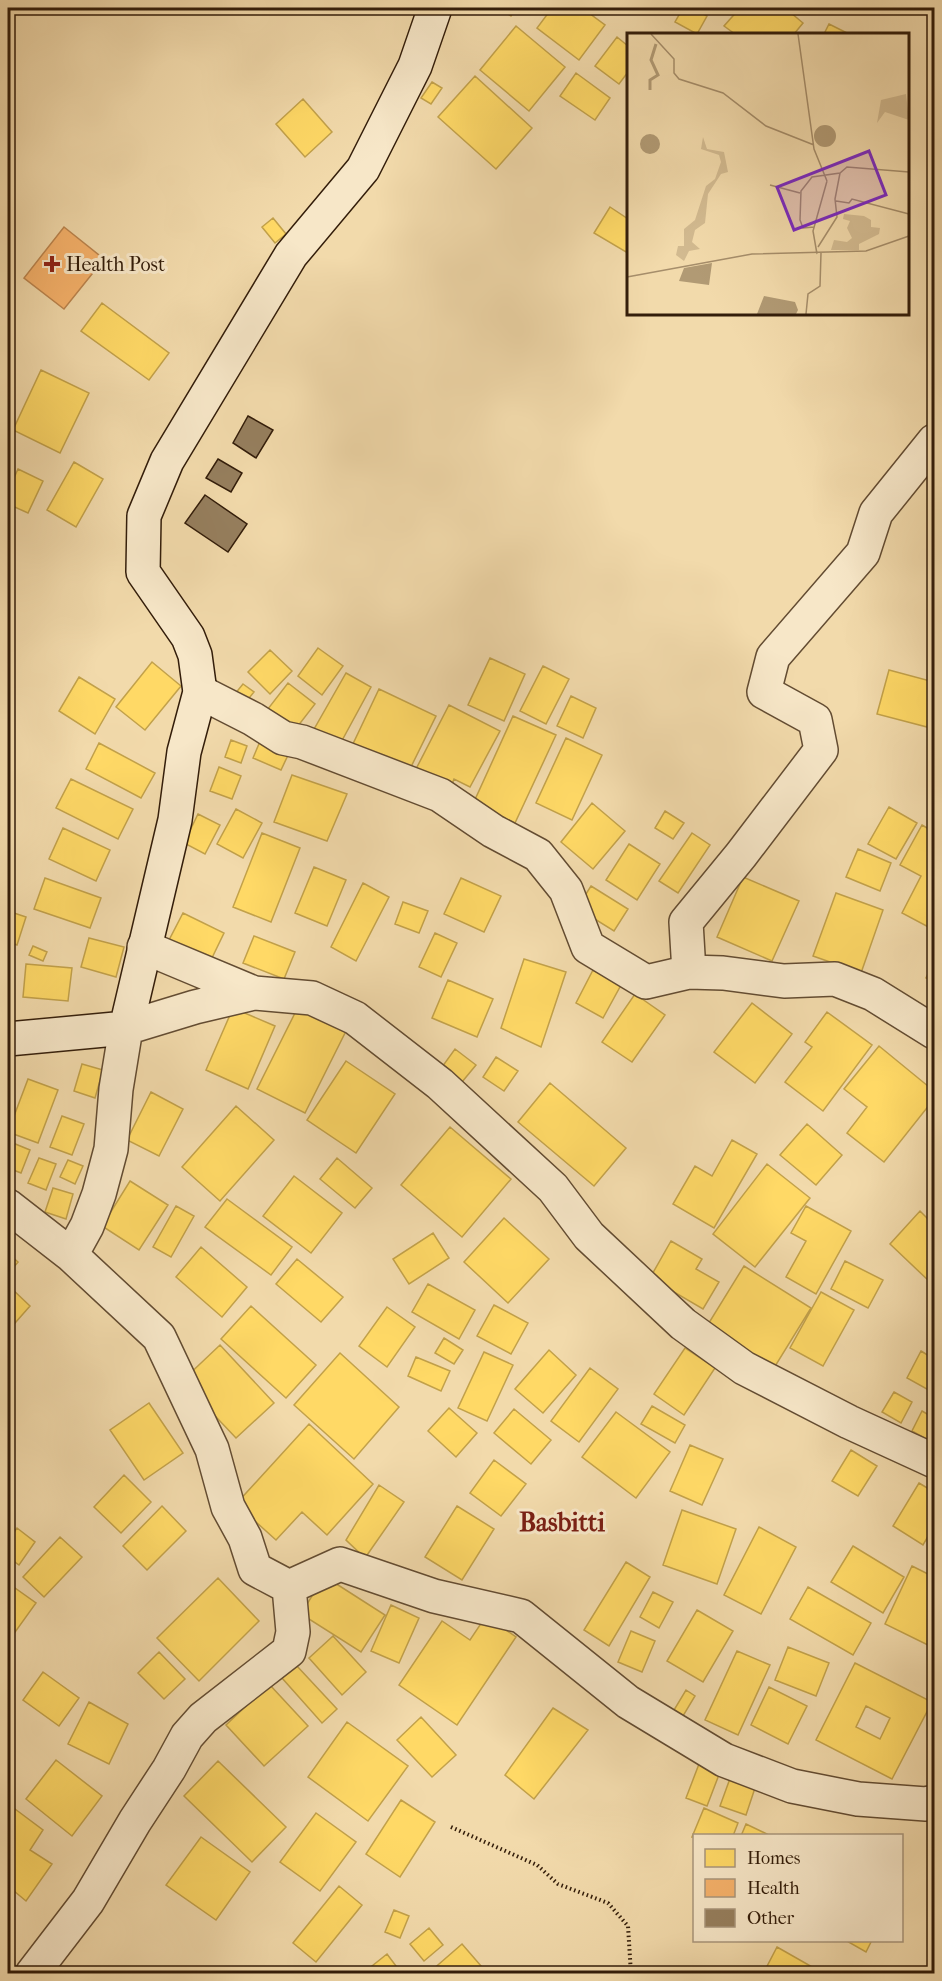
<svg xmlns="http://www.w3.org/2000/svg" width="942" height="1981" font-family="'IM FELL French Canon',serif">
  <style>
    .homes { fill: #ffd966; stroke: #c2a14a; stroke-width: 1.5; fill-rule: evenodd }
    .health { fill: #f6b26b; stroke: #bc854e; stroke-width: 1.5 }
    .building { fill: #967f5e; stroke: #331d0a; stroke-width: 1.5 }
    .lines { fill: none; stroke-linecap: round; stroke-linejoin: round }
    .street-casing { stroke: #634c32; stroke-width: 36 }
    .secondary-casing { stroke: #331d0a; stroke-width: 36 }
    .path { stroke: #331d0a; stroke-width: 4; stroke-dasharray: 1.5 3; stroke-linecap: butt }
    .street { stroke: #f7e7c8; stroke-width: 33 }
    .secondary { stroke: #f7e7c8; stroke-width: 33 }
    .poi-dot { fill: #8f2418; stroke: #f7e7c8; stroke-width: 2 }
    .labels { text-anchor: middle; stroke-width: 6; stroke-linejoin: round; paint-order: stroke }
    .poi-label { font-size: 20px; fill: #331d0a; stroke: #f7e7c8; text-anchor: start }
    .district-label { font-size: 26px; font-weight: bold; fill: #7a1f14; stroke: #f7e7c8 }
    .inset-river { fill: none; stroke: #b19a74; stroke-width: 3 }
    .inset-road { fill: none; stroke: #a68e6b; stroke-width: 1.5 }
    .view { fill: #7b2cbf; fill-opacity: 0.15; stroke: #7b2cbf; stroke-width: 3 }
    .inset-edge { fill: none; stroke: #331d0a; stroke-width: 3 }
  </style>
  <rect width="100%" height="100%" fill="#f2daab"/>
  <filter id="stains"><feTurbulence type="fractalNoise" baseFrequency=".00333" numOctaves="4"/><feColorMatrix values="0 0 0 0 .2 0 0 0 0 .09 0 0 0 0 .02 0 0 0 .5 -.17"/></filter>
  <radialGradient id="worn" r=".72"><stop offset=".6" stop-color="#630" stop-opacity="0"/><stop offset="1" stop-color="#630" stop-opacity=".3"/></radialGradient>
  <!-- homes -->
  <path class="homes" d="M498,8H516L511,16Z
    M552,8H582L605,25L579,60L537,28Z
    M683,8H692L707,16L697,34L675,22Z
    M740,8H785L803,23L794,34H735L724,26Z
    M829,24L849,34H824Z
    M516,26L565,67L529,111L480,70Z
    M617,37L628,46V72L619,84L595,66Z
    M576,73L610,98L595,120L560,96Z
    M475,76L532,128L496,169L438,117Z
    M432,82L442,88L431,104L421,98Z
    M303,99L332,132L305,157L276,124Z
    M610,207L628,219V247L626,252L594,233Z
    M273,218L286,234L275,243L262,227Z
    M102,303L169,353L149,380L81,331Z
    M41,370L89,393L60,453L13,430Z
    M74,462L103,479L76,527L47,510Z
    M18,469L43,481L28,513L8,504V491Z
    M318,648L343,666L322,695L298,676Z
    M270,650L292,671L270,694L248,672Z
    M490,658L525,674L504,721L468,705Z
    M152,662L181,686L145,730L116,707Z
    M543,666L569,679L546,724L520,711Z
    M889,670L934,682V699L927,727L877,714Z
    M346,673L371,687L339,746L313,731Z
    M79,677L115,699L95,734L59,711Z
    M288,683L315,704L291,735L264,714Z
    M243,684L254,692L245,703L234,695Z
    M379,689L436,716L408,773L352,746Z
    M571,696L596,708L583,738L557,726Z
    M449,705L500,731L470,787L454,779L451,787L416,769Z
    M513,716L556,735L515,823L473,804Z
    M566,738L602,755L572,820L536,803Z
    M261,739L290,751L281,770L253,758Z
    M231,740L247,746L241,763L225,757Z
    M99,743L155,773L141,798L86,769Z
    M219,767L241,776L232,799L210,791Z
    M292,775L347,794L327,841L274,822Z
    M71,779L133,809L118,839L56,808Z
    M592,803L625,831L593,869L561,842Z
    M889,807L917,823L896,859L868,844Z
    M236,809L262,823L243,858L217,844Z
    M665,811L684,823L673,839L655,828Z
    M198,814L220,825L205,854L184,843Z
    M922,825L934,832V930L902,913L921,876L900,865Z
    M63,828L110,850L96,881L49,859Z
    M262,833L300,848L271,922L233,907Z
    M692,833L710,845L678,893L659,881Z
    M629,844L660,864L637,900L606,880Z
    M858,849L891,863L880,891L846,877Z
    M314,867L346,880L327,926L295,913Z
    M743,877L799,901L772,961L717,937Z
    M45,878L101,898L90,928L34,909Z
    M461,878L501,896L484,932L444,914Z
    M363,883L389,897L356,961L331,947Z
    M591,886L628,909L614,931L577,908Z
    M836,893L883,910L861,973L813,956Z
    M403,902L428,911L419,933L395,924Z
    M8,911L26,917L17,945L8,942Z
    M183,913L224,933L209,964L167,944Z
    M435,933L457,943L441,977L419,967Z
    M254,936L295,952L284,979L243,963Z
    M89,938L124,947L116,977L81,967Z
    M33,946L47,952L43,961L29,955Z
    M524,959L566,972L541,1047L501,1028Z
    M934,961V982L926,978Z
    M26,964L72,968L68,1001L23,997Z
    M593,970L621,985L603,1018L576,1003Z
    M448,980L493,999L477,1037L432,1018Z
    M635,994L665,1015L632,1062L602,1042Z
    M300,1003L348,1027L305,1113L257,1089Z
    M752,1003L792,1034L755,1083L714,1052Z
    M233,1008L275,1026L248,1089L206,1070Z
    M827,1012L872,1045L823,1111L785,1082L812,1047L805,1042Z
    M879,1046L934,1091V1099L884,1162L847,1133L867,1107L844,1089Z
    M455,1049L476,1065L462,1082L442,1067Z
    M496,1057L518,1071L504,1091L483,1077Z
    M346,1061L395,1094L356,1153L307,1120Z
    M82,1064L103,1070L95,1098L74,1091Z
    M28,1079L58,1090L38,1143L8,1132Z
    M550,1083L626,1148L594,1186L518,1122Z
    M151,1092L183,1109L159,1156L127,1140Z
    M236,1106L274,1140L220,1201L182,1167Z
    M62,1116L84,1124L72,1155L50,1147Z
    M807,1124L842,1155L816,1185L780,1155Z
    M450,1127L511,1179L462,1237L401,1185Z
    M732,1140L757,1154L714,1228L673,1204L695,1166L712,1176Z
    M8,1141L30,1150L21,1173L8,1168Z
    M39,1158L56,1164L46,1190L28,1183Z
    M337,1158L372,1188L355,1208L320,1179Z
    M68,1160L83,1166L75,1184L60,1177Z
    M767,1164L810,1198L755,1267L713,1234Z
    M294,1176L342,1213L311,1253L263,1216Z
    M130,1181L168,1205L139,1250L102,1226Z
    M53,1188L73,1194L66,1219L45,1212Z
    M227,1199L292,1247L271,1275L205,1227Z
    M176,1206L194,1216L171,1257L153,1247Z
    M806,1206L851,1231L816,1294L786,1277L806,1241L791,1233Z
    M920,1211L934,1225V1279L931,1283L890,1244Z
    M504,1218L549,1259L508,1303L464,1262Z
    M433,1233L449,1258L409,1284L393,1259Z
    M671,1241L702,1259L696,1269L719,1282L703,1309L650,1278Z
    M201,1247L247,1287L222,1317L176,1277Z
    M8,1253L18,1262L8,1274Z
    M297,1259L343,1297L321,1322L276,1284Z
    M845,1261L883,1280L868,1308L831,1289Z
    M744,1266L811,1308L774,1368L707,1326Z
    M428,1284L475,1310L459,1339L412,1312Z
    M10,1287L30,1306L8,1331V1290Z
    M821,1292L854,1310L823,1366L790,1348Z
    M494,1305L528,1323L511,1354L477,1336Z
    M251,1306L316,1365L286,1398L221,1339Z
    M387,1307L415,1327L387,1367L359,1346Z
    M444,1338L463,1350L454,1364L435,1353Z
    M220,1345L274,1403L236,1438L182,1381Z
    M685,1348L715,1368L684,1415L654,1394Z
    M549,1350L576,1375L543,1413L515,1389Z
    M921,1351L934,1359V1393L907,1378Z
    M484,1352L513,1365L487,1421L458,1408Z
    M340,1353L399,1407L354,1459L294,1405Z
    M416,1357L450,1371L441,1391L408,1376Z
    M590,1368L618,1389L579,1442L551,1421Z
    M894,1392L912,1402L901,1423L882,1412Z
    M149,1403L183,1453L144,1480L110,1430Z
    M652,1406L685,1425L675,1443L641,1424Z
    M449,1408L477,1433L456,1457L428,1431Z
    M514,1409L551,1440L531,1464L494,1433Z
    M922,1411L934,1418V1432L930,1441L912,1431Z
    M616,1412L670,1452L636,1498L582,1457Z
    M309,1424L373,1484L327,1535L302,1512L276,1540L236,1504Z
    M690,1445L723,1459L702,1505L670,1491Z
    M851,1450L877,1466L858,1496L832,1481Z
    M494,1460L526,1484L501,1516L470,1493Z
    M124,1475L151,1502L121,1533L94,1507Z
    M919,1483L934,1492V1526L923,1545L893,1526Z
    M379,1485L404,1502L365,1558L346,1540Z
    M162,1506L186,1531L147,1570L123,1546Z
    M457,1506L494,1529L462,1580L425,1557Z
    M682,1510L736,1529L717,1584L663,1565Z
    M759,1527L796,1547L761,1614L724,1595Z
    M17,1528L35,1542L19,1565L8,1557V1540Z
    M60,1537L82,1557L44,1597L23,1577Z
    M853,1546L904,1577L883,1613L831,1582Z
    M626,1562L650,1577L609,1646L584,1630Z
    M912,1566L934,1577V1648L885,1624Z
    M324,1576L385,1615L361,1652L301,1614Z
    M218,1578L259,1621L199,1681L157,1638Z
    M8,1583L36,1603L13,1635L8,1631Z
    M808,1587L871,1623L853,1655L790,1619Z
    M653,1592L673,1602L659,1628L640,1617Z
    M391,1605L419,1618L399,1663L371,1651Z
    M697,1610L733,1631L703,1682L667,1661Z
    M486,1616L516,1637L457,1725L399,1685L442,1621L470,1640Z
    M631,1631L655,1641L642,1672L618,1662Z
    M333,1636L366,1672L342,1695L309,1658Z
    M788,1647L829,1663L816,1696L775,1680Z
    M737,1651L770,1665L738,1735L705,1720Z
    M159,1652L185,1679L164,1699L138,1673Z
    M855,1663L932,1702L892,1779L816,1740ZM866,1706L890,1718L880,1739L856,1727Z
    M296,1665L337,1709L322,1723L282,1678Z
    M43,1672L79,1698L59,1726L23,1700Z
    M269,1684L308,1726L264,1766L226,1725Z
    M769,1687L807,1706L788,1744L751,1725Z
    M686,1690L695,1696L683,1716L674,1710Z
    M89,1702L128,1724L109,1764L68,1744Z
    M553,1708L588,1730L534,1799L505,1775Z
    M421,1717L456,1755L432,1777L397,1740Z
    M347,1722L408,1766L368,1821L308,1777Z
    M56,1760L102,1796L72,1836L26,1799Z
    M218,1761L286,1827L252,1862L184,1796Z
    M699,1764L720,1772L707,1806L686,1798Z
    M732,1773L757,1782L746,1815L720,1806Z
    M401,1800L435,1822L400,1877L366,1854Z
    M704,1808L738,1823L733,1836L692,1837Z
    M15,1809L43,1830L30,1850L52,1864L26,1901L8,1886V1818Z
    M316,1813L356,1842L320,1891L280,1862Z
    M746,1824L771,1836H741Z
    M201,1837L250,1872L216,1920L166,1885Z
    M339,1886L362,1905L316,1962L293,1943Z
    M394,1910L409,1916L400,1938L385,1932Z
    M429,1928L443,1945L424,1961L410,1944Z
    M845,1940H872L866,1952Z
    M462,1944L488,1974H434L431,1971Z
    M777,1947L814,1968L810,1974H763Z
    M387,1954L402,1974H362Z"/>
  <!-- health -->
  <path class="health" d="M64,227L104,259L64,309L24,278Z"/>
  <!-- building -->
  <path class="building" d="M248,416L273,430L256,458L233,443Z
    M218,459L242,473L231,492L206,478Z
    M205,495L247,524L228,552L185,523Z"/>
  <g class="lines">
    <!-- street casing -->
    <g class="street-casing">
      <path id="street" d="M200,692L253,719L283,738L302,742L440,795L493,831L538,855L566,890L588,947L646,982L689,972L723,973L784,981L835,979L873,994L934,1032
        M144,947L254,993L312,998L355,1018L440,1084L553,1188L589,1236L683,1324L744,1368L849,1422L934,1461
        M689,972L686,922L741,855L821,750L815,720L764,692L773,657L863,553L876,513L934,441
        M254,993L195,1007L126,1028L116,1089L111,1149L99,1194L87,1226L71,1255L159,1337L212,1449L228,1507L245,1538L255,1569L289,1587L340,1564L434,1596L521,1616L628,1702L724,1760L792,1786L858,1799L926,1804L934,1802
        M8,1206L71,1255
        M32,1974L88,1901L135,1821L169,1769L187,1736L203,1718L289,1651L293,1632L289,1587"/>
    </g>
    <!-- secondary casing -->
    <g class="secondary-casing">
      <path id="secondary" d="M8,1039L126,1028L175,820L184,752L200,692L195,655L188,637L143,572L144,516L167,461L291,255L363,169L415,66L435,8"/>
    </g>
    <!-- path -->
    <path class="path" d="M451,1827L537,1865L558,1884L608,1903L628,1926L631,1974"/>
    <!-- street -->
    <use href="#street" class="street"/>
    <!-- secondary -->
    <use href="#secondary" class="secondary"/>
  </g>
  <!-- markers -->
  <path class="poi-dot" d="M49 255h6v6h6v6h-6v6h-6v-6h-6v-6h6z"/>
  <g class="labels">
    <!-- poi labels -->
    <g class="poi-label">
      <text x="66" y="271">Health Post</text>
    </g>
    <!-- district labels -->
    <g class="district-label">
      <text x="562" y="1531">Basbitti</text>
    </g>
  </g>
  <!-- overview -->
  <g transform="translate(627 33)">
    <rect width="282" height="282" fill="#f2daab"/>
    <path d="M279,61L282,87L258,79L250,90L254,67ZM76,104L80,116L97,119L101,139L94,141L81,161L78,190L68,197L65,209L73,216L62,218L57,228L49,222L51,213H57V196L68,187L79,153L88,146L94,129L92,122L74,116ZM217,181L237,183L244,187V194L253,195L252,201L232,211V217H204L207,207L220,209L225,205L220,195L223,188L216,186Z" fill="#d2ba90"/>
    <path d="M187 103a11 11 0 1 1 22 0a11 11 0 1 1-22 0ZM13 111a10 10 0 1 1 20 0a10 10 0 1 1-20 0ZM85,230L82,252L52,248L57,235ZM137,263L168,269L171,277L169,281H130Z" fill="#b19a74"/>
    <path class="inset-river" d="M23,57V47L31,42L24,27L29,11"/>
    <path class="inset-road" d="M24,1L47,26V40L52,46L96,60L139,93L187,112M171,1L187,116L200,148M143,152L173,160M209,168L222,170L225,166L282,181M187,194L176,195L173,187L174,158L185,144L213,140L220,134L282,139M191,214L210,184L208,166L213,140M190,221L186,198L200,148M0,244L125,221L239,218L282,203M179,281L181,261L193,253L194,220"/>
    <path class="view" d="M242,118L259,162L167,197L150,154Z"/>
    <rect width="282" height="282" class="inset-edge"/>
  </g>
  <!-- margin -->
  <rect width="942" height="1981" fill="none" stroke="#f2daab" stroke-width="30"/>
  <rect x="9" y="9" width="924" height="1963" fill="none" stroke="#331d0a" stroke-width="3"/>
  <rect x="15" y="15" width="912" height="1951" fill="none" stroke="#331d0a" stroke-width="1.5"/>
  <!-- legend -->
  <rect x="693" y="1834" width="210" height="108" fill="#f7e7c8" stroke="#a9967c" stroke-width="1.5"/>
  <rect x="705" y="1849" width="30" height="18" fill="#ffd966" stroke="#a9967c" stroke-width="1.5"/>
  <text x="747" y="1864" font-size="18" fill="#331d0a">Homes</text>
  <rect x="705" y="1879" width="30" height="18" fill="#f6b26b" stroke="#a9967c" stroke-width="1.5"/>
  <text x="747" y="1894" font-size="18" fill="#331d0a">Health</text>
  <rect x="705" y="1909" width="30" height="18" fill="#967f5e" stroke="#a9967c" stroke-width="1.5"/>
  <text x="747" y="1924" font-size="18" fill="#331d0a">Other</text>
  <rect width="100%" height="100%" filter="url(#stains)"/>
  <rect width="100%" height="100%" fill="url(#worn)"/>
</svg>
